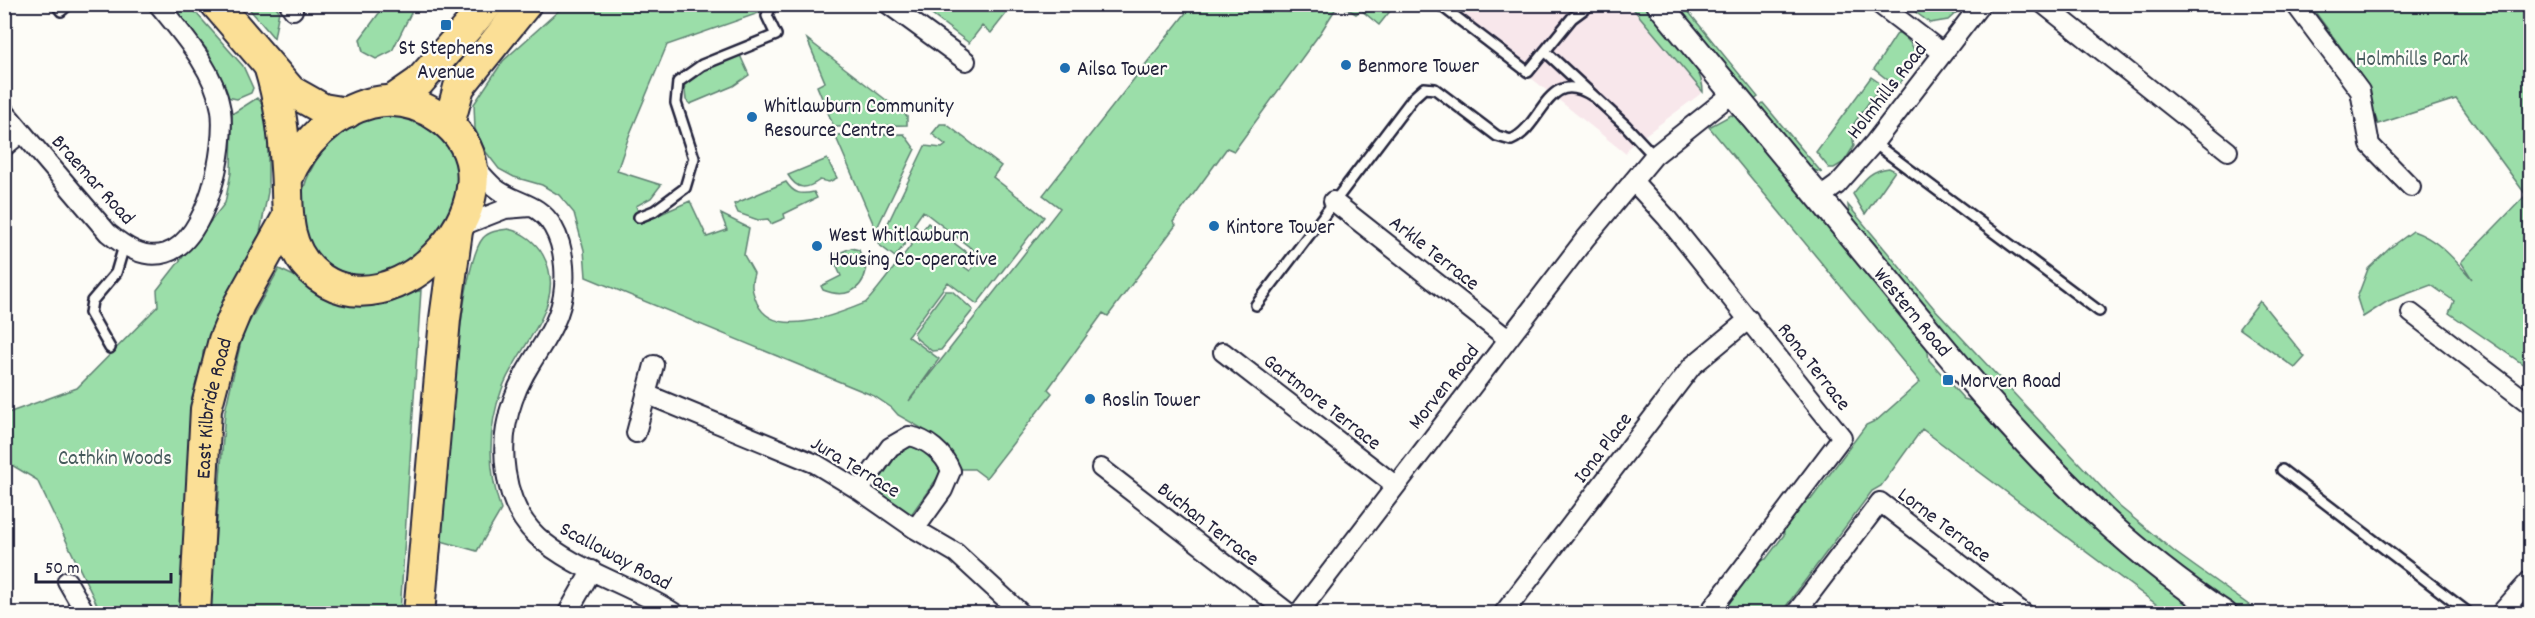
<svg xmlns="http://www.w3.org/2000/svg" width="2535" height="618" font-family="Dekko,sans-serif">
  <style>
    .built { fill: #f8e7eb }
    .green { fill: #9bdea9; stroke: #5e8072; stroke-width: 1.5 }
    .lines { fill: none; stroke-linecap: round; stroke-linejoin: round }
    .service-casing { stroke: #22223b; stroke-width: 14 }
    .minor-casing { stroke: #22223b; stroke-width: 22 }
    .tertiary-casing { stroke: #22223b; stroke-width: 28 }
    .primary-casing { stroke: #22223b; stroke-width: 34 }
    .service { stroke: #fdfcf7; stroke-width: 9 }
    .minor { stroke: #fdfcf7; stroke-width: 18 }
    .tertiary { stroke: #fdfcf7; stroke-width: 24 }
    .primary { stroke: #fbdf96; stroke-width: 30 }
    .poi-dot { fill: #1f6fb2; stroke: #fdfcf7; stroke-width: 2 }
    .labels { text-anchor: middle; stroke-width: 4.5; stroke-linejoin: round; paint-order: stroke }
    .poi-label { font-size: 21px; fill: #22223b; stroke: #fdfcf7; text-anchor: start }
    .park-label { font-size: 21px; fill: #465a5c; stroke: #fdfcf7 }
    .street-label { font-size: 21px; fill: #22223b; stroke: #fdfcf7 }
  </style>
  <rect width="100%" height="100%" fill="#fdfcf7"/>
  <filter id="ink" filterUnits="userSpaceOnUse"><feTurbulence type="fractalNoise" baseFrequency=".0167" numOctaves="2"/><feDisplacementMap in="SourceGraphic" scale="12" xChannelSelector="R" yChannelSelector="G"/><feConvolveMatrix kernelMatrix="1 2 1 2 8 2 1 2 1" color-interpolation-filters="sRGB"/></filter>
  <g filter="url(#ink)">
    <!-- built -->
    <path class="built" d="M1440,5H1645L1704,81L1703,92L1629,147L1626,154Z"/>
    <!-- green -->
    <path class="green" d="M170,5H189L243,66L253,88L251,93L237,99L227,97L208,51Z
      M246,5H275L279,11L274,38Z
      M385,5H415L392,51L376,59L363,52L360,39Z
      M565,5H763L759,13L667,45L629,136L617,171L661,185L651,198L636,206L643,222L690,201L707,237L727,230L721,214L749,228L744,255L754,273C750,285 752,291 757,303C774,341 838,314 865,303C871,300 919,234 928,223L967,253L959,263L970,271L981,256L923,211L914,224L917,228L895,257L878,244L925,146L942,148L946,145L932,134L940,124H946L1001,166L993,177L1044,217L977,304L948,282L908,336L939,359L909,401L1060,208L1043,195L1192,5H1338L1321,32L1234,151L1227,148L1173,222L1176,225L1108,316L1103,313L1048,389L1052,393L986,478L974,469H960L923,429L898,415L892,408L874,396L586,277L584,250L574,213L559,195L542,185L514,177L499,169L486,152L475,129L474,104L503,61Z
      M939,5V4L1013,5L991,33L982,26L969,43L932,15Z
      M1341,5H1395L1379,25L1361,10L1356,14Z
      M1630,5H1645C1663,26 1704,65 1703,92Z
      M1676,5H1683L1758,97L1754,100Z
      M1906,5H1952L1959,10L1948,20L1930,23Z
      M2310,5H2530V369L2449,313L2454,301L2431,285L2388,301L2363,317L2357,298L2368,269L2390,248L2413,231C2439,240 2454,259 2472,279L2461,262L2526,195L2456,99L2378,124L2359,72Z
      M1898,32C1924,51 1917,61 1900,83L1893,84L1874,69Z
      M807,39L907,116V125L834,127L817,86L825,82Z
      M739,53L749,75L733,86L690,104L686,100L684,82L702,67Z
      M1871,77L1890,90L1874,95L1851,128L1854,146L1844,162L1834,168H1829L1816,152Z
      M257,98L265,106L268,121V192L259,238L203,352L190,564L177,613H101L37,480L5,461V414L77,388L158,306L157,290L225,203L231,173L232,114Z
      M1763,103L1822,173L1809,168L1759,106Z
      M383,114C461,116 479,190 431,244C426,250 416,255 409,260C403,264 397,270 390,272C377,277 353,276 340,271C281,244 295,175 335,138C348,125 365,119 383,114Z
      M1731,115L1747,121L1926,336L1929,360L1964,399L1982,404L2216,613H2168L1922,429L1881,486L1872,491L1781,613H1716L1756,561L1766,559L1784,535L1783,527L1801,502L1812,498L1866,425L1877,420L1920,382L1709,127Z
      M904,134L915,149L876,230L835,135Z
      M827,159L837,178L829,182L820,180C806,190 797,190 788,175Z
      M1889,168L1895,171L1865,214L1853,194C1864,180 1870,170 1889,168Z
      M786,182C794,194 801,195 814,192L817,198L784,214L785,218L771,224L768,219L758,220L738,213L734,204Z
      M1848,205L1933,307L2120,507L2176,553L2260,613H2243L2210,592L2152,546L2073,478L1987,384L1858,228L1849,215Z
      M508,229C523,232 536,242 543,255C570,304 517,346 502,389C487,428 488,471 501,510L477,551L441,541C446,489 457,268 483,238C489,231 500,230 508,229Z
      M851,248L859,250L866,271C861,293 843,298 823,290L821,286L841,276L832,256Z
      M279,269L347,301L387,302L421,290L400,613L210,614L225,411L243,333Z
      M945,291H952L973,310L941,350L932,351L917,339L914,333Z
      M2260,301L2305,357L2295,368L2239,328Z
      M908,444C921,448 934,458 941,469L938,477L910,516L873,489L902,448Z"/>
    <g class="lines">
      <!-- service casing -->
      <g class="service-casing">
        <path id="service" d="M56,4L61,11L69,4
          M1439,4L1528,72L1545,51
          M1591,4L1572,18L1545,51L1626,126L1654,156
          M1874,143L2099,311
          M639,217L654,211L685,188L694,158L676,103L678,82L702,65L776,35L767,16L771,4
          M1256,305L1413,98L1424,88L1435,89L1497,136L1511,140C1544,126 1546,66 1593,96
          M110,348L90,313L92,301L116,273L124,246
          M2282,470L2470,614"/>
      </g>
      <!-- minor casing -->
      <g class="minor-casing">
        <path id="minor" d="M289,4L293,10
          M888,4L966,61
          M1879,4L1943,53
          M2043,4L2228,151
          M2295,4L2360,91L2370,145L2411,187
          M4,111L108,233C124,246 144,260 166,253C208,240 226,147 221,110C214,69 183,35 158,4
          M4,147L22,132
          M472,163C479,171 486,180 494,187C514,204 538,201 553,227C560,239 563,253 564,266C569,329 531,348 513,400C497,444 502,503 537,536C573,570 635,586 676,614
          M1633,181L1666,217L1842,437L1708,614
          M1819,198L1837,185L1874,143L1981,4
          M1333,201L1508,339
          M459,227L505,209L530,207
          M2411,313L2530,404
          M1223,352L1395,485
          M646,394L816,464L859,490L915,529L956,553L1022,614
          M636,433L654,365
          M1101,468L1290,614
          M859,490L890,447L909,436C927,439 944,453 951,471L943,490L915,529
          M67,581L86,614
          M567,614L592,570
          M1298,614L1585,239L1654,156L1733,93
          M1503,614L1692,366L1749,319
          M1795,614L1880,502L2025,614
          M2500,614L2530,580"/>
      </g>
      <!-- tertiary casing -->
      <g class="tertiary-casing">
        <g id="tertiary">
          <path id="s1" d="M1659,4C1734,95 1810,186 1885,277C1986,401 2089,526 2225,614"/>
        </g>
      </g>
      <!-- primary casing -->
      <g class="primary-casing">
        <g id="primary">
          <path d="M216,4L291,91L323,109L347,113"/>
          <path d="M270,69C280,102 284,134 286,168C289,204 282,241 311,270C392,348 538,186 440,118C419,103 397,97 371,103C333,112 301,144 287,179"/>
          <path d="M393,100L419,82L488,4"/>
          <path d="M449,124L459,87L526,4"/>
          <path id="s2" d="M195,614L206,409L224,340L239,304L287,218"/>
          <path d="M419,614L445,319L457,231"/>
        </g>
      </g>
      <!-- service -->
      <use href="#service" class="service"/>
      <!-- minor -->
      <use href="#minor" class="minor"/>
      <!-- tertiary -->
      <use href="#tertiary" class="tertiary"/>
      <!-- primary -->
      <use href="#primary" class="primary"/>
    </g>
  </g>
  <!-- markers -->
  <g class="poi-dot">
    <rect x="440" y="19" width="12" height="12" rx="3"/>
    <circle cx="1346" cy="65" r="6"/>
    <circle cx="1065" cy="68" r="6"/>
    <circle cx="752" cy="117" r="6"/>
    <circle cx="1214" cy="226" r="6"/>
    <circle cx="817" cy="246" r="6"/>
    <rect x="1942" y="374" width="12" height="12" rx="3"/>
    <circle cx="1090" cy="399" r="6"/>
  </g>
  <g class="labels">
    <!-- poi labels -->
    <g class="poi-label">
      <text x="446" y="54" text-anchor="middle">St Stephens<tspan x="446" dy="24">Avenue</tspan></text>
      <text x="1358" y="72">Benmore Tower</text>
      <text x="1077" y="75">Ailsa Tower</text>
      <text x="764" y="112">Whitlawburn Community<tspan x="764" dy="24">Resource Centre</tspan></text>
      <text x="1226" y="233">Kintore Tower</text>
      <text x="829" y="241">West Whitlawburn<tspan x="829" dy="24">Housing Co-operative</tspan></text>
      <text x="1960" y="387">Morven Road</text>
      <text x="1102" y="406">Roslin Tower</text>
    </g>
    <!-- park labels -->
    <g class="park-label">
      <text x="2412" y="65">Holmhills Park</text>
      <text x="115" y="464">Cathkin Woods</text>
    </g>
    <!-- street labels -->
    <g class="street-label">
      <text transform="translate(1886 90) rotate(-52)" y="7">Holmhills Road</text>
      <text transform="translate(94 179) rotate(48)" y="7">Braemar Road</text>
      <text transform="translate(1435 252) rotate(38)" y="7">Arkle Terrace</text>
      <text dy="7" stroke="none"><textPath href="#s1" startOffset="399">Western Road</textPath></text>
      <text transform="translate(1815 366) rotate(52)" y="7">Rona Terrace</text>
      <text transform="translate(1443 386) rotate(-52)" y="7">Morven Road</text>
      <text transform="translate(1323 401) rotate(38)" y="7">Gartmore Terrace</text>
      <text dy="7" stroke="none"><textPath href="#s2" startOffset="207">East Kilbride Road</textPath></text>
      <text transform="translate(1602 447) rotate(-53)" y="7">Iona Place</text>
      <text transform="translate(856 466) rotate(31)" y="7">Jura Terrace</text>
      <text transform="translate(1209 523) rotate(38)" y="7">Buchan Terrace</text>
      <text transform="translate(1945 524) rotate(37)" y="7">Lorne Terrace</text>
      <text transform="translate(616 555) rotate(28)" y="7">Scalloway Road</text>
    </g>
  </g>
  <!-- margin -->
  <rect width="2535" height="618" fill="none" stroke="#fdfcf7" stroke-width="24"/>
  <rect x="12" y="12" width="2511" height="594" fill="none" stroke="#22223b" stroke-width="2" filter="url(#ink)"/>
  <!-- scale -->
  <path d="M36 573v9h135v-9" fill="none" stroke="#22223b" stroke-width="3"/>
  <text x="45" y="573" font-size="18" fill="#22223b" stroke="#fdfcf7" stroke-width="4.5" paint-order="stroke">50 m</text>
</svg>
